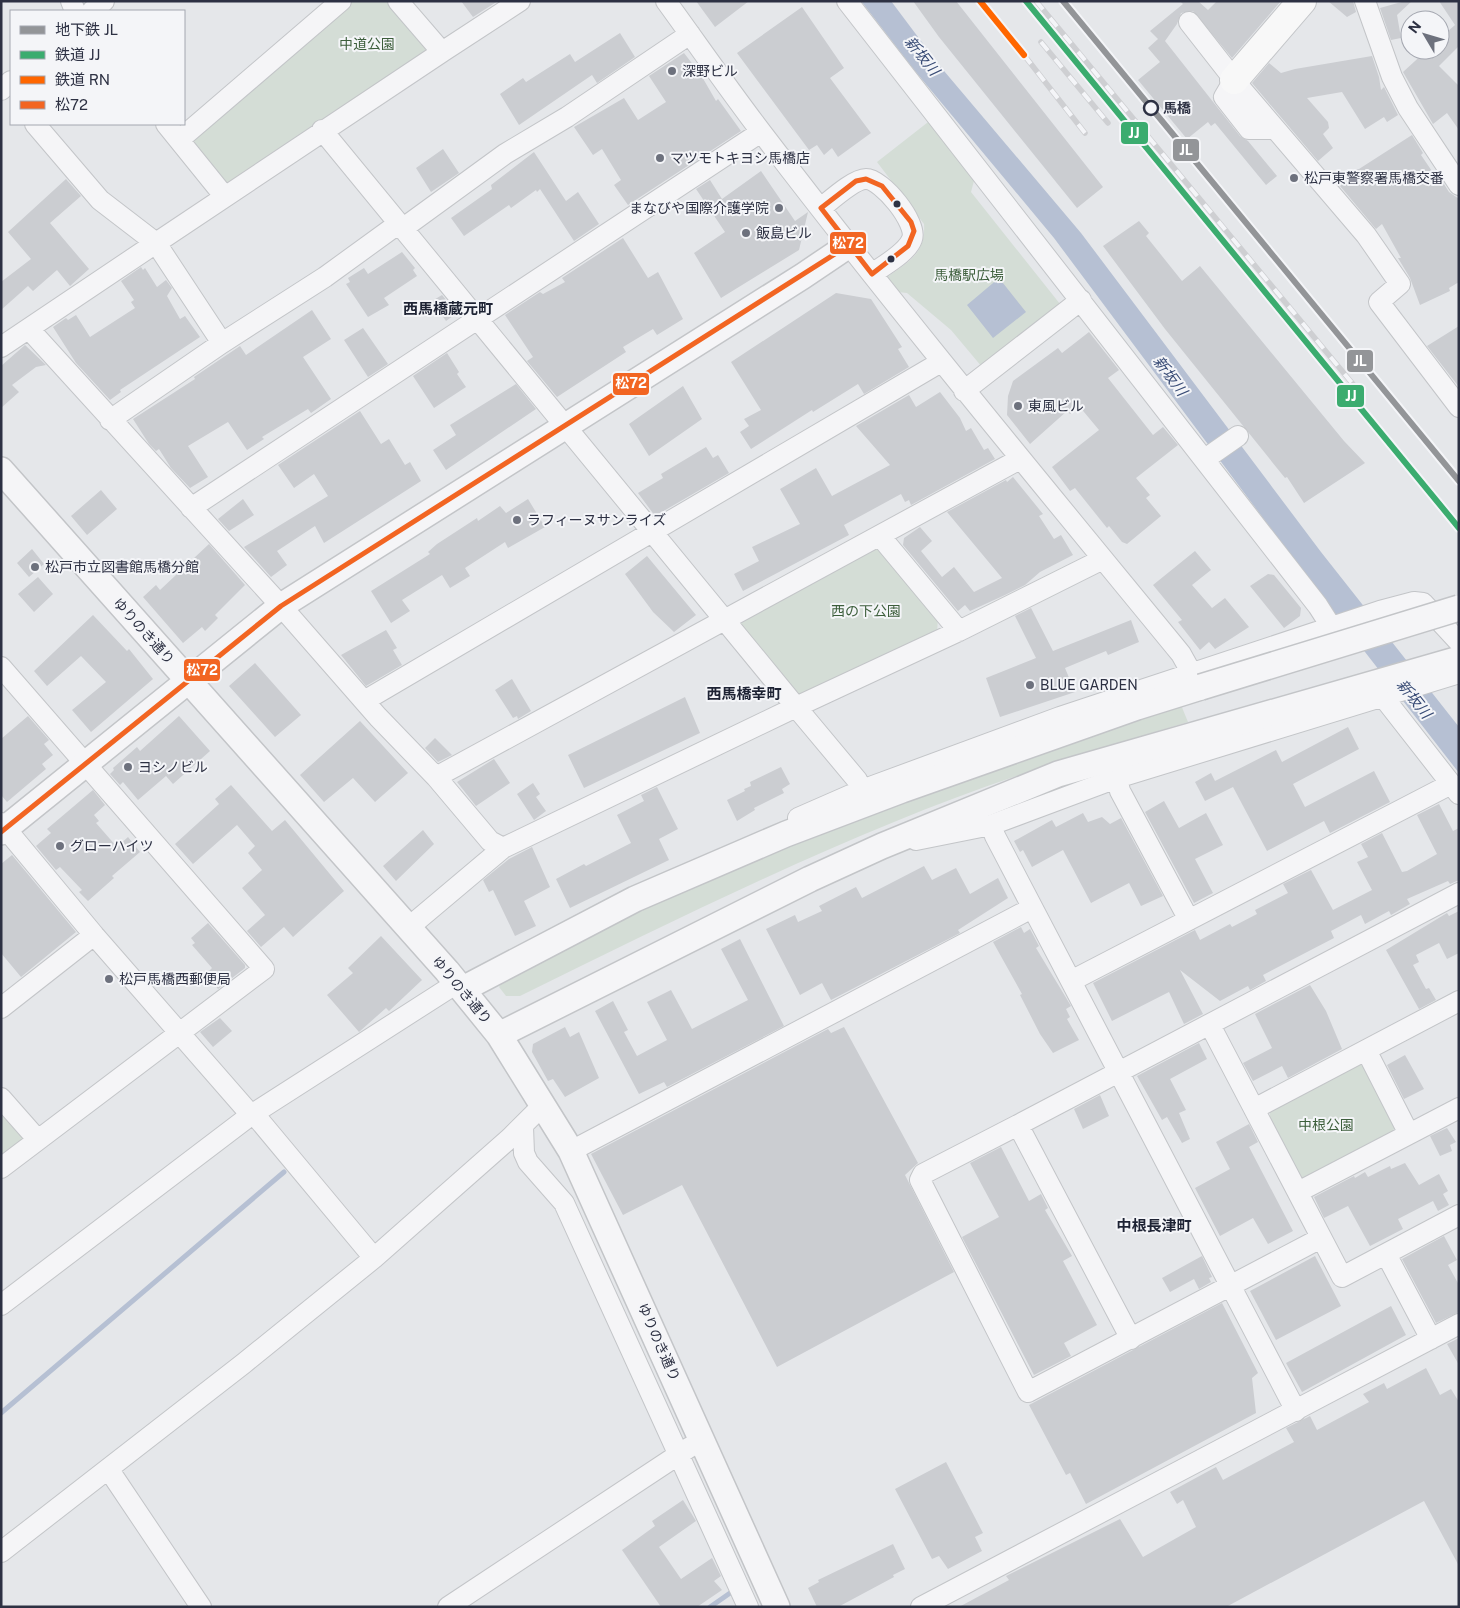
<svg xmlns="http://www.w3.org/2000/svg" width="1460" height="1608" font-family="'Public Sans','Noto Sans JP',sans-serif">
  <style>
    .green { fill: #d4ddd6 }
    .water { fill: #b6c0d3 }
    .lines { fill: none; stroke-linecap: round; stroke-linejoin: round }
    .stream { stroke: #b6c0d3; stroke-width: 5 }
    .building { fill: #cbcdd1 }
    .minor-casing { stroke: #c3c5c8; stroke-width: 22 }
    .tertiary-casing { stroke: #c3c5c8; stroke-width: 28 }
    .secondary-casing { stroke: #c3c5c8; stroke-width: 30 }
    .minor { stroke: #f5f5f7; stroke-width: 20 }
    .tertiary { stroke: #f5f5f7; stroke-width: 25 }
    .secondary { stroke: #f8f8f8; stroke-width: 28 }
    .rail-casing { stroke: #cecfd2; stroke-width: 5.5 }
    .rail { stroke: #f4f5f8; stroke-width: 4; stroke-dasharray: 11; stroke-linecap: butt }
    .tertiary-bridge-casing { stroke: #c3c5c8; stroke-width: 28; stroke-linecap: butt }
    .tertiary-bridge { stroke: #f5f5f7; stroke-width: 25 }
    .bus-1-casing { stroke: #f4f5f8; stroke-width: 9 }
    .bus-1 { stroke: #f26522; stroke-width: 5 }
    .rail-1-casing { stroke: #f4f5f8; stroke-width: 10 }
    .rail-2-casing { stroke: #f4f5f8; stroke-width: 10 }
    .rail-1 { stroke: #3bac6f; stroke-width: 6 }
    .rail-2 { stroke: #f60; stroke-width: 6 }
    .metro-1-casing { stroke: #f4f5f8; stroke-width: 10 }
    .metro-1 { stroke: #939598; stroke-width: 6 }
    .poi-dot { fill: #6d717d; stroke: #f4f5f8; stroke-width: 2 }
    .stop-dot { fill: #f4f5f8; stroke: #2d3143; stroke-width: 2.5 }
    .bus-dot { fill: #2d3143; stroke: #f4f5f8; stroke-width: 2 }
    .labels { text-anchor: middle; stroke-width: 4; stroke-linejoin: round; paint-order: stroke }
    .park-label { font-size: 14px; fill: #3c5e3b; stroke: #f4f5f8 }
    .poi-label { font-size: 14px; fill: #2d3143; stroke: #f4f5f8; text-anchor: start }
    .stop-label { font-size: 14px; font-weight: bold; fill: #2d3143; stroke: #f4f5f8; text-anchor: start }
    .street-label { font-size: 14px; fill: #2d3143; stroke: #f4f5f8 }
    .water-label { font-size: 15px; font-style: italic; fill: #384b75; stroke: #f4f5f8 }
    .neighbourhood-label { font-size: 15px; font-weight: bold; fill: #1e2334; stroke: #f4f5f8 }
    .line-badge { stroke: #f4f5f8; stroke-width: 2 }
    .badge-label { font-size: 14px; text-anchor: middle; font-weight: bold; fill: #fff }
  </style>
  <rect width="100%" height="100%" fill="#e5e7ea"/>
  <!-- green -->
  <path class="green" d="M352,1H390L426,44L424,56L230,184C216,180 192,151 192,137Z
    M932,119L975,177L971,192L1064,309L982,367L951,330L907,293L898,292L886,278C908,262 926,254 924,224L877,162Z
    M874,548L881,549L938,617L937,633L807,694L794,695L742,630L741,623L745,618Z
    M1181,705L1188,722C1089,752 990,782 894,822C767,874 644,935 520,996H506L499,987L507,975L641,906L828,827Z
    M1359,1064L1366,1068L1396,1120L1393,1133L1306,1180L1300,1178L1270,1119V1112Z
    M1,1108L26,1137L1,1161Z"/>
  <!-- water -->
  <path class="water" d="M861,1H891L939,65L1081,233L1321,552L1459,727V773L1313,585L1054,238L915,71Z
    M999,278L1026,312L993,338L967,305Z"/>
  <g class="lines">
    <!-- stream -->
    <path class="stream" d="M1,1413L284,1172
      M710,1607L733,1591"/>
  </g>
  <!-- building -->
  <path class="building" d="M461,1H498L473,17Z
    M696,1H749L715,27Z
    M913,1H956L1103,187L1077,208L939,37Z
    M1180,1H1198L1208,10L1217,1H1281L1232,58L1193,11L1181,13L1177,24L1165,41L1240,136L1248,141L1277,176L1266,185L1215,123L1211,126L1208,122L1187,139L1138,80L1160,62L1148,48L1158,39L1150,31L1183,4Z
    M1328,1H1353L1356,12L1347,17Z
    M1405,1H1412L1397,15L1401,38L1391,40L1380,8Z
    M1439,1H1459V46L1439,66L1459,86V130L1447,113L1433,124L1403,72L1427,50H1440V38L1455,25Z
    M802,7L844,68L830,78L871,133L838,157L832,148L824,155L817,145L809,150L737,53Z
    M620,33L635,57L597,83L592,75L519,125L500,94L523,78L526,82L570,54L575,62Z
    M684,53L701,75L716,101L718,99L741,131L628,205L614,185L621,180L602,149L593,155L574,127L624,98L638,120L666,102L649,76Z
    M1372,56L1379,77L1381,90L1384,87L1398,115L1387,122L1384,117L1365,129L1342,92L1307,98L1328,122L1329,128L1323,134L1333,148L1318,161L1252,83L1269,63L1281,73L1295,69Z
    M1412,135L1423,153L1421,155L1440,183L1442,181L1449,192L1459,199V282L1449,288L1450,291L1420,305L1410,278L1398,258H1401L1382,224L1376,229L1330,174L1359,169Z
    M443,149L459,173L431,192L416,168Z
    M534,152L566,201L578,192L599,224L574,241L540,189L537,192L536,190L511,208L509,205L464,236L451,218L492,189L491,185Z
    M761,171L795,221L808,212L799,250L721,298L694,253L725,232L696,189L710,180L722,199Z
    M66,179L81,196L50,223L89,269L70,286L57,270L33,291L28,286L1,310V282L31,259L8,232Z
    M1139,221L1149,233L1146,236L1182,281L1200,266L1344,441L1365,463L1304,503L1287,477L1285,478L1165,329L1103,246Z
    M623,238L648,278L658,272L683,319L657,335L653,329L623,347L626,352L557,397L527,361L533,357L505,315L540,292L543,294L565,282L562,278Z
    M402,252L415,268L413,270L417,276L384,298L389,305L368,317L346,284L350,282L348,278L364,268L368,274Z
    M141,267L143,270L145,268L157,287L166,280L172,288L167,296L180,319L185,316L200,337L120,390L121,392L110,400L76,363L53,327L66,318L68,320L76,315L90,337L135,308L131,302L134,300L121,281Z
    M836,293L871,299L902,347L898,349L909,367L864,394L858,384L813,412L812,410L751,449L740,432L749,426L744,419L761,410L731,362Z
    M442,295L457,313L446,321L432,301Z
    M312,310L331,339L303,357L331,399L311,413L308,409L262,437L264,439L247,450L228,422L188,446L208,477L190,488L171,468L159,449L156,451L149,444L133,419L195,379L194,377L240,346L246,355Z
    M1459,326V387L1427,346Z
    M363,328L388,364L368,377L344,340Z
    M1089,332L1119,370L1108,378L1153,435L1163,427L1178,445L1136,478L1150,495L1146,498L1161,516L1127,544L1122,542L1109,526L1107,528L1075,488L1070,491L1052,467L1099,430L1079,406L1070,414L1067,411L1030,444L1007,415L1008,396L1013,381L1058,348L1062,353Z
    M25,345L46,365L36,367L12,385L19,392L1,408V366Z
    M447,353L459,372L457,374L466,387L434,408L413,376Z
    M516,384L536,409L446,470L433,450L456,435L450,425Z
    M683,386L702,419L649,456L629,424Z
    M940,392L960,418L966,431L971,428L984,450L988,448L995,459L911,505L909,500L905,502L901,494L844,525L849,535L743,591L734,574L759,561L752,547L800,524L780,489L816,468L832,496L890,465L856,426L909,395L916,407Z
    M360,411L381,444L389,439L405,465L410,462L421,481L324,543L315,526L277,551L287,565L271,577L244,547L328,496L314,474L294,488L278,465Z
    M706,447L713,458L718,455L729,473L655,516L638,493L663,478L661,474Z
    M1013,477L1043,514L1039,516L1054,539L1061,535L1073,555L1040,572L1025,585L1005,595L970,611L965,605L958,611L903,545L904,538L920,527L932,541L921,551L942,577L954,567L974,592L1002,578L947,512L1006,480L1007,482Z
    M101,490L117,509L87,535L71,516Z
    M243,499L254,515L229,531L218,519Z
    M528,499L545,527L508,548L505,542L465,568L470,576L450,588L442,575L402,600L410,611L391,623L371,591L430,554L428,552L437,544L477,518L478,521L500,506L506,513Z
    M209,544L245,585L215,615L218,618L205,631L202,627L183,643L143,597L156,585L160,590Z
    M32,549L44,564L29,577L17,563Z
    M1195,551L1211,570L1192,585L1212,608L1225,598L1249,627L1215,649L1209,642L1200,650L1178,622L1182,620L1153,585Z
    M647,556L696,615L674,632L653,612L625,574Z
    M1268,574L1274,575L1301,608L1300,616L1284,628L1250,586Z
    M38,577L53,594L34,612L18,594Z
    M1031,608L1053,651L1131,620L1139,642L1108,655L1106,651L1065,668L1075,692L1000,717L986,678L1036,658L1015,616Z
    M93,615L127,651L129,649L153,679L91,732L72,710L106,682L81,656L47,686L34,671Z
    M386,630L397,648L393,650L402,665L366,686L341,655Z
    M255,663L301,715L275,737L229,686Z
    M512,679L531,711L518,719L517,716L513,718L495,690Z
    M685,697L700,733L584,788L568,755Z
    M28,716L49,740L44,744L53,755L42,764L46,769L7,802L1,795V739Z
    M179,716L210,751L173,784L166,776L138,800L123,782L120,785L110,774L114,770L113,768L137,747L140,751Z
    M360,721L408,773L375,802L353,778L324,802L300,775Z
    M1348,727L1359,749L1293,784L1305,807L1374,771L1390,802L1330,833L1324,821L1267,851L1233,787L1205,801L1195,782L1211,773L1215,781L1276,750L1282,762Z
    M435,738L452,755L438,762L425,748Z
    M494,759L510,783L476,806L457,782Z
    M781,767L790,784L782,789L784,793L754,808L755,810L737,821L727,800L745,791L744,789L751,786L750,782Z
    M533,783L540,794L536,797L546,811L534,820L517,794Z
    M231,785L272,831L285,820L344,891L293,937L284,927L261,947L247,931L265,915L242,888L262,870L248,853L255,846L237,825L193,864L175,844L219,804L215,799Z
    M657,787L678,829L659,839L669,860L570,908L556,879L584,864L586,866L631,843L617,815L644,801L641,795Z
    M93,790L105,805L94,815L99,821L96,823L117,847L128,837L140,852L112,876L114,878L88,901L79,892L82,890L60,867L56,870L36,846L51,833L47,829Z
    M1164,801L1179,828L1206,813L1223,845L1195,859L1213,893L1194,903L1145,812Z
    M1439,804L1453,831L1459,828V880L1450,884L1448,881L1407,899L1410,904L1391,915L1389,911L1365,924L1361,915L1331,931L1334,938L1263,975L1266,981L1250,990L1248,986L1220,1001L1180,970L1203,1014L1184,1024L1169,992L1112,1021L1093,983L1195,930L1200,940L1230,924L1232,927L1257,914L1255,910L1288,893L1283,884L1311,870L1333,910L1372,890L1357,862L1368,857L1361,844L1382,833L1402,872L1407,871L1437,854L1417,815Z
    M1083,813L1088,822L1102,817L1110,824L1121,818L1163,896L1141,906L1129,883L1091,903L1063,850L1032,867L1023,850L1020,852L1014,841L1052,820L1056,827Z
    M423,830L434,844L396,881L383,866Z
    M532,847L550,887L524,901L536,926L515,936L493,890L489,892L483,880L509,859Z
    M12,855L76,932L21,977L1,953V864Z
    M924,866L932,880L956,868L970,894L998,878L1008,898L958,930L960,933L831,1000L822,983L800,995L766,929L795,915L798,922L822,911L819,906L856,887L862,898Z
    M1459,911V953L1447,959L1439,943L1416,955L1419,962L1413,965L1426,989L1429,988L1436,1000L1419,1009L1386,950L1447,913L1449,916Z
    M208,923L245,965V968L218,989L206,974L212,968L192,945L195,943L191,938Z
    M1021,927L1024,933L1030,929L1039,946L1036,948L1071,1006L1066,1009L1070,1017L1067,1019L1079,1040L1053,1053L1040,1034L1020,995L1022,994L993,942Z
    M381,936L422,980L389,1011L386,1008L359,1032L327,995L353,973L348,968Z
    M740,939L784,1026L667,1087L664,1082L639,1094L595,1011L613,1001L628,1030L624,1032L637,1056L667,1040L647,1002L671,990L692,1029L748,1000L721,949Z
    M1310,985L1326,1011L1342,1049L1288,1078L1282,1066L1253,1081L1243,1063L1272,1048L1255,1014Z
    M220,1018L232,1031L213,1047L200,1032Z
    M565,1027L570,1037L579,1032L599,1078L565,1097L553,1079L548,1081L532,1052L533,1044Z
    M844,1027L918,1163L905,1175L954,1272L777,1367L682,1185L623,1215L591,1154L828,1029L831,1033Z
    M1199,1043L1207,1059L1170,1079L1186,1110L1179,1113L1190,1139L1182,1143L1167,1117L1162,1120L1137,1076Z
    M1405,1055L1424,1089L1404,1099L1387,1065Z
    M1100,1095L1109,1116L1083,1129L1074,1109Z
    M1249,1124L1258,1142L1249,1147L1293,1231L1268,1244L1253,1218L1220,1236L1195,1188L1230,1169L1216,1142Z
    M1447,1128L1456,1142L1450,1145L1452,1151L1440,1156L1430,1136Z
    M1001,1147L1029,1201L1041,1194L1048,1208L1045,1210L1072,1256L1063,1261L1097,1325L1064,1343L1071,1356L1034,1375L962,1237L999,1217L970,1163Z
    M1405,1163L1419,1185L1439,1174L1448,1191L1443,1194L1449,1205L1438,1211L1433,1201L1398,1219L1403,1229L1370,1246L1348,1206L1324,1218L1314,1197L1354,1176L1355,1178L1365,1172L1368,1177L1390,1166L1391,1169Z
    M1444,1236L1457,1260L1448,1265L1459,1285V1312L1436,1323L1402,1259Z
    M1202,1256L1212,1277L1209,1278L1211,1282L1199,1289L1194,1279L1170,1292L1162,1278Z
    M1315,1256L1341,1306L1276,1340L1250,1291Z
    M1222,1303L1258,1373L1252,1378L1256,1413L1086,1504L1070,1473L1066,1475L1029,1405Z
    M1391,1306L1406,1335L1302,1392L1286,1363Z
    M1459,1338V1365L1447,1344Z
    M1426,1368L1440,1395L1451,1389L1459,1402V1566L1424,1501L1226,1607H959L1009,1580L1006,1576L1120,1519L1143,1557L1196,1527L1183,1500L1177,1504L1170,1492L1216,1467L1223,1480L1294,1442L1286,1428L1310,1416L1317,1430L1369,1402L1363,1394L1384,1383L1387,1389Z
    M946,1462L983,1533L975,1537L982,1551L948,1569L939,1556L932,1559L895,1489Z
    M683,1500L696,1521L659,1547L681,1579L712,1558L721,1576L714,1581L722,1590L697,1607H661L622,1550L655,1526L652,1521Z
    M893,1544L905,1569L893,1575L894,1577L838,1607H817L808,1588L819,1582L818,1580Z"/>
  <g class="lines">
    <!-- minor casing -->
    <g class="minor-casing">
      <path id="minor" d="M71,1L75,11
        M666,1C698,45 729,90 762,133C897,310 1040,482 1181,654L1191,672
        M847,1L1318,606L1332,628
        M1365,1L1392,77L1408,108L1459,185
        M92,11L104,1
        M1189,22L1243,91L1366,235L1400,284L1379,302L1459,407
        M442,52L520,1
        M1234,80L1224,97L1249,129H1275
        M1,90L11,81
        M35,124L100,200L156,243L442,52L398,1
        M166,124L225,197
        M179,140L341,1
        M821,208C831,200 854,179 866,179C882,179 918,223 912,239C907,253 884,265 872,274
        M402,229L505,154L567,117L690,34
        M29,329L281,606L378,717L436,777L490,841L503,848L796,707L322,130
        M1,347L156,243L222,343
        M964,391L1081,300
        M110,420L222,343L325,277L398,224
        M1205,459L1238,436
        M191,508L761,132
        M880,536L959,631
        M1,667L264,969L1,1168
        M1384,698L1459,794
        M364,701L941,362
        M436,777L1020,459
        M1117,778L1120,791L1189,920
        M862,790L857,780L796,707L959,631L1103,559
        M798,818L862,790L1060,717L1380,611L1414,602L1423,603L1459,642
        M1,823L94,935L251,1115
        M991,825L995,836L1296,1411
        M916,840L991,825L1117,778L1459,673
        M408,928L503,848
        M1071,981L1451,784
        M1,1008L94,935
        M1210,1025L1342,1277L1459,1215
        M1366,1050L1409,1134
        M1,1098L38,1140
        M1254,1109L1459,1001
        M254,1114L374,1258
        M1018,1125L923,1174L920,1180L1028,1392L1321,1238
        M523,1127L524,1153L528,1162L564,1203L748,1607
        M571,1151L1032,908
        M1298,1192L1459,1108
        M1386,1254L1431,1339
        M1,1305L251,1115L457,983
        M1131,1339L1018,1125L1459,893
        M109,1470L201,1607
        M1,1552L243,1364L374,1258L510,1138L534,1114L545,1107
        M448,1607L690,1447
        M921,1607L1459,1324"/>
    </g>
    <!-- tertiary casing -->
    <g class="tertiary-casing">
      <path id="tertiary" d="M1,470L447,971L499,1035L571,1151L777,1607
        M1,832L281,606L803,276L849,245
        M463,989L635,899L786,834L902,790L1137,707L1201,687
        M499,1035L810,879L882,846L1058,774L1459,659"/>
    </g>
    <!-- secondary casing -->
    <g class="secondary-casing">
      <path id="secondary" d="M1234,80L1302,1"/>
    </g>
    <!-- minor -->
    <use href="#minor" class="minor"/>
    <!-- tertiary -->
    <use href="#tertiary" class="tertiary"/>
    <!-- secondary -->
    <use href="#secondary" class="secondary"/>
    <!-- rail casing -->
    <g class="rail-casing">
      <path id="rail" d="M1036,1L1357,389
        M1041,42L1108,123
        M1024,55L1085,133"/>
    </g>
    <!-- rail -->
    <use href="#rail" class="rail"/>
    <!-- tertiary-bridge casing -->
    <g class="tertiary-bridge-casing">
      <path id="tertiary-bridge" d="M1201,687L1459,608"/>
    </g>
    <!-- tertiary-bridge -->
    <use href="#tertiary-bridge" class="tertiary-bridge"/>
    <!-- bus-1 casing -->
    <g class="bus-1-casing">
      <path id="bus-1" d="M866,179L882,186L911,222L914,231L908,246L872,274L821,208L856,181Z
        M1,832L281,606L849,245"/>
    </g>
    <!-- bus-1 -->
    <use href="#bus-1" class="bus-1"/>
    <!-- rail-1 casing -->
    <g class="rail-1-casing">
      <path id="rail-1" d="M1026,1L1459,528"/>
    </g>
    <!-- rail-2 casing -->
    <g class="rail-2-casing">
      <path id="rail-2" d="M980,1L1024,55"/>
    </g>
    <!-- rail-1 -->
    <use href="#rail-1" class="rail-1"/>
    <!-- rail-2 -->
    <use href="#rail-2" class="rail-2"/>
    <!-- metro-1 casing -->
    <g class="metro-1-casing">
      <path id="metro-1" d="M1063,1L1459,481"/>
    </g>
    <!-- metro-1 -->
    <use href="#metro-1" class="metro-1"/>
  </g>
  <!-- markers -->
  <g class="poi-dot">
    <circle cx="672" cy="71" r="5"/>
    <circle cx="660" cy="158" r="5"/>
    <circle cx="1294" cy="178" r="5"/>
    <circle cx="779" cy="208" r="5"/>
    <circle cx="746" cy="233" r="5"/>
    <circle cx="1018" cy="406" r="5"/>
    <circle cx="517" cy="520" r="5"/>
    <circle cx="35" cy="567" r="5"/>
    <circle cx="1030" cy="685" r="5"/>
    <circle cx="128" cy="767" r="5"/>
    <circle cx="60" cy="846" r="5"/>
    <circle cx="109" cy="979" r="5"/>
  </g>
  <circle class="stop-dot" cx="1151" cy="108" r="7"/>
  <g class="bus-dot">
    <circle cx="897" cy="204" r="4.5"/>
    <circle cx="891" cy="259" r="4.5"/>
  </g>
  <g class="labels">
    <!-- park labels -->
    <g class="park-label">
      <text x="367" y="49">中道公園</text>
      <text x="969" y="280">馬橋駅広場</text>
      <text x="866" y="616">西の下公園</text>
      <text x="1326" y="1130">中根公園</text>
    </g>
    <!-- poi labels -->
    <g class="poi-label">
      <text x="682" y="76">深野ビル</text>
      <text x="670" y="163">マツモトキヨシ馬橋店</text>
      <text x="1304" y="183">松戸東警察署馬橋交番</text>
      <text x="769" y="213" text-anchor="end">まなびや国際介護学院</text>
      <text x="756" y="238">飯島ビル</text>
      <text x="1028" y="411">東風ビル</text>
      <text x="527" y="525">ラフィーヌサンライズ</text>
      <text x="45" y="572">松戸市立図書館馬橋分館</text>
      <text x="1040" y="690">BLUE GARDEN</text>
      <text x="138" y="772">ヨシノビル</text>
      <text x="70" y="851">グローハイツ</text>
      <text x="119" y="984">松戸馬橋西郵便局</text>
    </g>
    <!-- stop labels -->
    <g class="stop-label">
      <text x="1163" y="113">馬橋</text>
    </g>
    <!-- street labels -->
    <g class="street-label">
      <text transform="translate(144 631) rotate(48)" y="5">ゆりのき通り</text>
      <text transform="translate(462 990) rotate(50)" y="5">ゆりのき通り</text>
      <text transform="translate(659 1342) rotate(66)" y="5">ゆりのき通り</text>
    </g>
    <!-- water labels -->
    <g class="water-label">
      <text transform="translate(922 56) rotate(51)" y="5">新坂川</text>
      <text transform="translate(1170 376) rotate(53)" y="5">新坂川</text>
      <text transform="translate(1414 699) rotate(51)" y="5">新坂川</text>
    </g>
    <!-- neighbourhood labels -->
    <g class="neighbourhood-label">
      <text x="448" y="314">西馬橋蔵元町</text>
      <text x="744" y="699">西馬橋幸町</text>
      <text x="1154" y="1231">中根長津町</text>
    </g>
  </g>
  <g class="line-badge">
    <rect x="1120" y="121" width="29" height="24" rx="5" fill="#3bac6f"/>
    <rect x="1172" y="138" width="28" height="24" rx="5" fill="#939598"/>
    <rect x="829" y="231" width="38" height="24" rx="5" fill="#f26522"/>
    <rect x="1346" y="349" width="28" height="24" rx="5" fill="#939598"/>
    <rect x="612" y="372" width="38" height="24" rx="5" fill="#f26522"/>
    <rect x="1336" y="384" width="29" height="24" rx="5" fill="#3bac6f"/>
    <rect x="183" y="658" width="38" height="24" rx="5" fill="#f26522"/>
  </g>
  <g class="badge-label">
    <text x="1134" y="138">JJ</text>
    <text x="1186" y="155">JL</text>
    <text x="848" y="248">松72</text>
    <text x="1360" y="366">JL</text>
    <text x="631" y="388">松72</text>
    <text x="1351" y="401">JJ</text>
    <text x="202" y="675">松72</text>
  </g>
  <!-- border -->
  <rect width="1460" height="1608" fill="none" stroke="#2d3143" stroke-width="5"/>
  <!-- legend -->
  <rect x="10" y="10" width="175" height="115" fill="#f4f5f8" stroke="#a4a7b0"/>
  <rect x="20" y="26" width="25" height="8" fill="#939598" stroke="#a4a7b0"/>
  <text x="55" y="35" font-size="15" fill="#2d3143">地下鉄 JL</text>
  <rect x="20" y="51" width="25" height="8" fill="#3bac6f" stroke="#a4a7b0"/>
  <text x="55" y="60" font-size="15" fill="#2d3143">鉄道 JJ</text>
  <rect x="20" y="76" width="25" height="8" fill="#ff6600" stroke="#a4a7b0"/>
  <text x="55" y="85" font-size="15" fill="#2d3143">鉄道 RN</text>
  <rect x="20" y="101" width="25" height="8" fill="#f26522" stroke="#a4a7b0"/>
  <text x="55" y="110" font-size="15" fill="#2d3143">松72</text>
  <!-- north arrow -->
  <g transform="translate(1425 35) rotate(308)"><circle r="24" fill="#f4f5f8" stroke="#a4a7b0"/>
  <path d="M0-4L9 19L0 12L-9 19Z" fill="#6d717d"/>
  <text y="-8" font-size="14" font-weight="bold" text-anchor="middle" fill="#2d3143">N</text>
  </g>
</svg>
